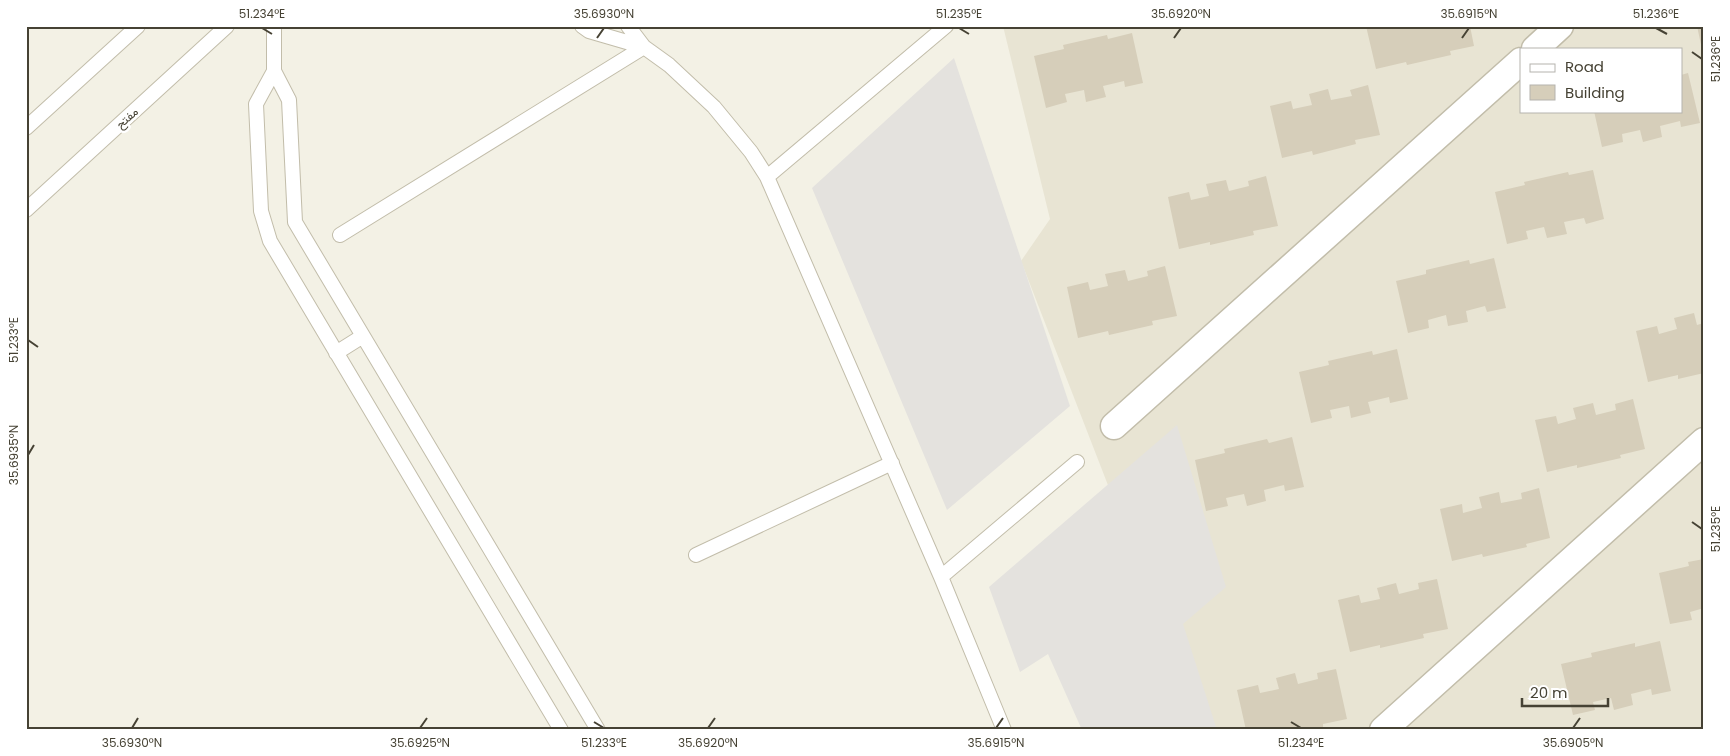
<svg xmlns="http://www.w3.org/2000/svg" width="1730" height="756" font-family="Poppins,Vazirmatn,sans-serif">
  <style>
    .residential { fill: #e8e4d3; fill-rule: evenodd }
    .parking { fill: #e4e2de }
    .building { fill: #d6ceba }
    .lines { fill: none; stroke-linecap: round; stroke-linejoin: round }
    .lane-casing { stroke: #c2bdaa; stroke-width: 16 }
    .street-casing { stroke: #c2bdaa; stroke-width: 29 }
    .lane { stroke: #fff; stroke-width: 14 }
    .street { stroke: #fff; stroke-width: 26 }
    .ticks { fill: none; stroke: #464234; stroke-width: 2 }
    .labels { text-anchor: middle; stroke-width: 5; stroke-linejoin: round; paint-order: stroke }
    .street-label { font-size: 12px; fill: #464234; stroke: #fff }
    .neatline { fill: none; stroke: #464234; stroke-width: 2 }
    .ticks-label { font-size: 12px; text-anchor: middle; fill: #464234 }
  </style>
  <rect width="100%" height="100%" fill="#f3f1e5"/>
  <!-- residential -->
  <path class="residential" d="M1003,26H1704V730H1203L1021,261L1050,219ZM1521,49H1681V111H1521Z"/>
  <!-- parking -->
  <path class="parking" d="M954,58L1070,406L947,510L812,188Z
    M1177,425L1226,587L1183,624L1217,730H1082L1048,654L1020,672L989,587Z"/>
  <!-- building -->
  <path class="building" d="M1366,26H1470L1474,46L1450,51L1451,55L1407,65L1406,62L1376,69Z
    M1697,26H1704V54H1703Z
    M1132,33L1143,83L1125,87L1124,81L1103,86L1106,97L1086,102L1084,90L1065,94L1067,102L1046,108L1034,56L1064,49L1063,45L1107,35L1108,39Z
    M1688,73L1700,123L1681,127L1680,121L1660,126L1662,137L1643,142L1640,130L1622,134L1623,142L1602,147L1594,111H1681V75Z
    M1368,85L1380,135L1355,140L1356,144L1313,155L1312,151L1282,158L1270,106L1291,101L1293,109L1312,105L1309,94L1328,89L1331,100L1352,96L1350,90Z
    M1593,170L1604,219L1586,224L1584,218L1564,222L1567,234L1547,238L1544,227L1526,231L1528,239L1507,244L1495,192L1525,185L1524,182L1568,172L1569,175Z
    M1266,176L1278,226L1253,231L1254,235L1210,245V242L1179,249L1168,197L1189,192L1191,200L1209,196L1206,184L1226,180L1229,191L1249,186L1248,181Z
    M1494,258L1506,308L1487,312L1485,306L1466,311L1468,322L1448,326L1446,315L1428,320L1429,328L1408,333L1396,281L1426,274V270L1469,260L1470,264Z
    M1165,266L1177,316L1152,321L1153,325L1109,335L1108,331L1078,338L1067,287L1088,282L1090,290L1108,286L1105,274L1125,270L1128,281L1148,276L1147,271Z
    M1694,313L1697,325L1704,323V373L1678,379V375L1648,382L1636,331L1657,326L1659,334L1677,329L1674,318Z
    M1397,349L1408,399L1390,403L1389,397L1368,402L1371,413L1351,418L1349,406L1330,410L1332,418L1311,423L1299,372L1329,365L1328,361L1372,351L1373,355Z
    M1633,399L1645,449L1620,455L1621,458L1577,468V465L1547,472L1535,420L1556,416L1558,424L1576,419L1573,408L1593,403L1596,415L1616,410L1615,404Z
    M1292,437L1304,487L1285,491L1284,485L1264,490L1266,501L1247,506L1244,494L1226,498L1228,506L1206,511L1195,460L1225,453L1224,449L1267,439L1269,443Z
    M1539,488L1550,538L1526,544L1527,547L1483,557L1482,554L1452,561L1440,509L1462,504L1463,513L1482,508L1479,497L1499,492L1501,503L1522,499L1521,493Z
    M1704,559V608L1690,612L1692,620L1670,624L1659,573L1689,566L1688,562Z
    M1437,579L1448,629L1423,634L1424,638L1380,648V645L1350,652L1338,600L1359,595L1361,603L1380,599L1377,588L1396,583L1399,594L1419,589L1418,583Z
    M1660,641L1671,691L1652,695L1651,689L1631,694L1633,705L1614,710L1611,698L1593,702L1595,710L1573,715L1561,664L1592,657L1591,653L1635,643V647Z
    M1336,669L1347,719L1323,724V728L1315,730H1246L1237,690L1258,685L1260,693L1279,689L1276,678L1295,673L1298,684L1318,679L1317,673Z"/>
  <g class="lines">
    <!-- lane casing -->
    <g class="lane-casing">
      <path id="lane" d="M274,26V71L289,100L295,222L598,730
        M582,26L589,31L644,47
        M628,26L644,47L669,65L714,107L751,152L767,177L941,577L1004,730
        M274,71L256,104L261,211L270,241L561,730
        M26,128L138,26
        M767,177L946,26
        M26,210L227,26
        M340,235L644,47
        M336,353L363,336
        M696,555L892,463
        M941,577L1077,462"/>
    </g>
    <!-- street casing -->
    <g class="street-casing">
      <path id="street" d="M1535,49L1560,26
        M1114,426L1521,61
        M1383,730L1704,441"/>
    </g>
    <!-- lane -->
    <use href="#lane" class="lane"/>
    <!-- street -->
    <use href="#street" class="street"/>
  </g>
  <!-- ticks -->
  <path class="ticks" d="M262,28L272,34M959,28L969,34M1656,28L1667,34M597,38L604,28M1174,38L1181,28M1462,38L1469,28M1692,52L1702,59M28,340L38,347M28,455L34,445M1692,522L1702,529M594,722L604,728M1291,722L1301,728M132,728L138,718M420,728L427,718M708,728L715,718M996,728L1003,718M1573,728L1580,718"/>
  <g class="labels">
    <!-- street labels -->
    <g class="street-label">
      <text transform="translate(127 118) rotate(-42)" y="4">مفتح</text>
    </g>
  </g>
  <!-- border -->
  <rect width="1730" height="756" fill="none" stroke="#ffffff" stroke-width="55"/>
  <!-- legend -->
  <rect x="1520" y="48" width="162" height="65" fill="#ffffff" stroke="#b5b3ae"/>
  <rect x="1530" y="64" width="25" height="8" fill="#ffffff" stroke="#b5b3ae"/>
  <text x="1565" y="72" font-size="15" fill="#464234">Road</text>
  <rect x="1530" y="85" width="25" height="15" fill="#d6ceba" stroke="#b5b3ae"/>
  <text x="1565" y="98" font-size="15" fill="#464234">Building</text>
  <!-- scale -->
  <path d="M1522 698v8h86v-8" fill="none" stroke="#464234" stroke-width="2.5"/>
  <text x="1530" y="698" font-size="15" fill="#464234" stroke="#ffffff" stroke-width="4" paint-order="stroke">20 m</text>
  <rect x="28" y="28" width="1674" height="700" class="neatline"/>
  <g class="ticks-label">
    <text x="262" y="18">51.234°E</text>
    <text x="604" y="18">35.6930°N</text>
    <text x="959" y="18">51.235°E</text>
    <text x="1181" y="18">35.6920°N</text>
    <text x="1469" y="18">35.6915°N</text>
    <text x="1656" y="18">51.236°E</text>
    <text transform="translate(1716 59) rotate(-90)" y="4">51.236°E</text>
    <text transform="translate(14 340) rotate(-90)" y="4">51.233°E</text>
    <text transform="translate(14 455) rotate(-90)" y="4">35.6935°N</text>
    <text transform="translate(1716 529) rotate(-90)" y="4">51.235°E</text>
    <text x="132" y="747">35.6930°N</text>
    <text x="420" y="747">35.6925°N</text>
    <text x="604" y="747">51.233°E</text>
    <text x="708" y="747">35.6920°N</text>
    <text x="996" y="747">35.6915°N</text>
    <text x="1301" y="747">51.234°E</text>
    <text x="1573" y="747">35.6905°N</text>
  </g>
</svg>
